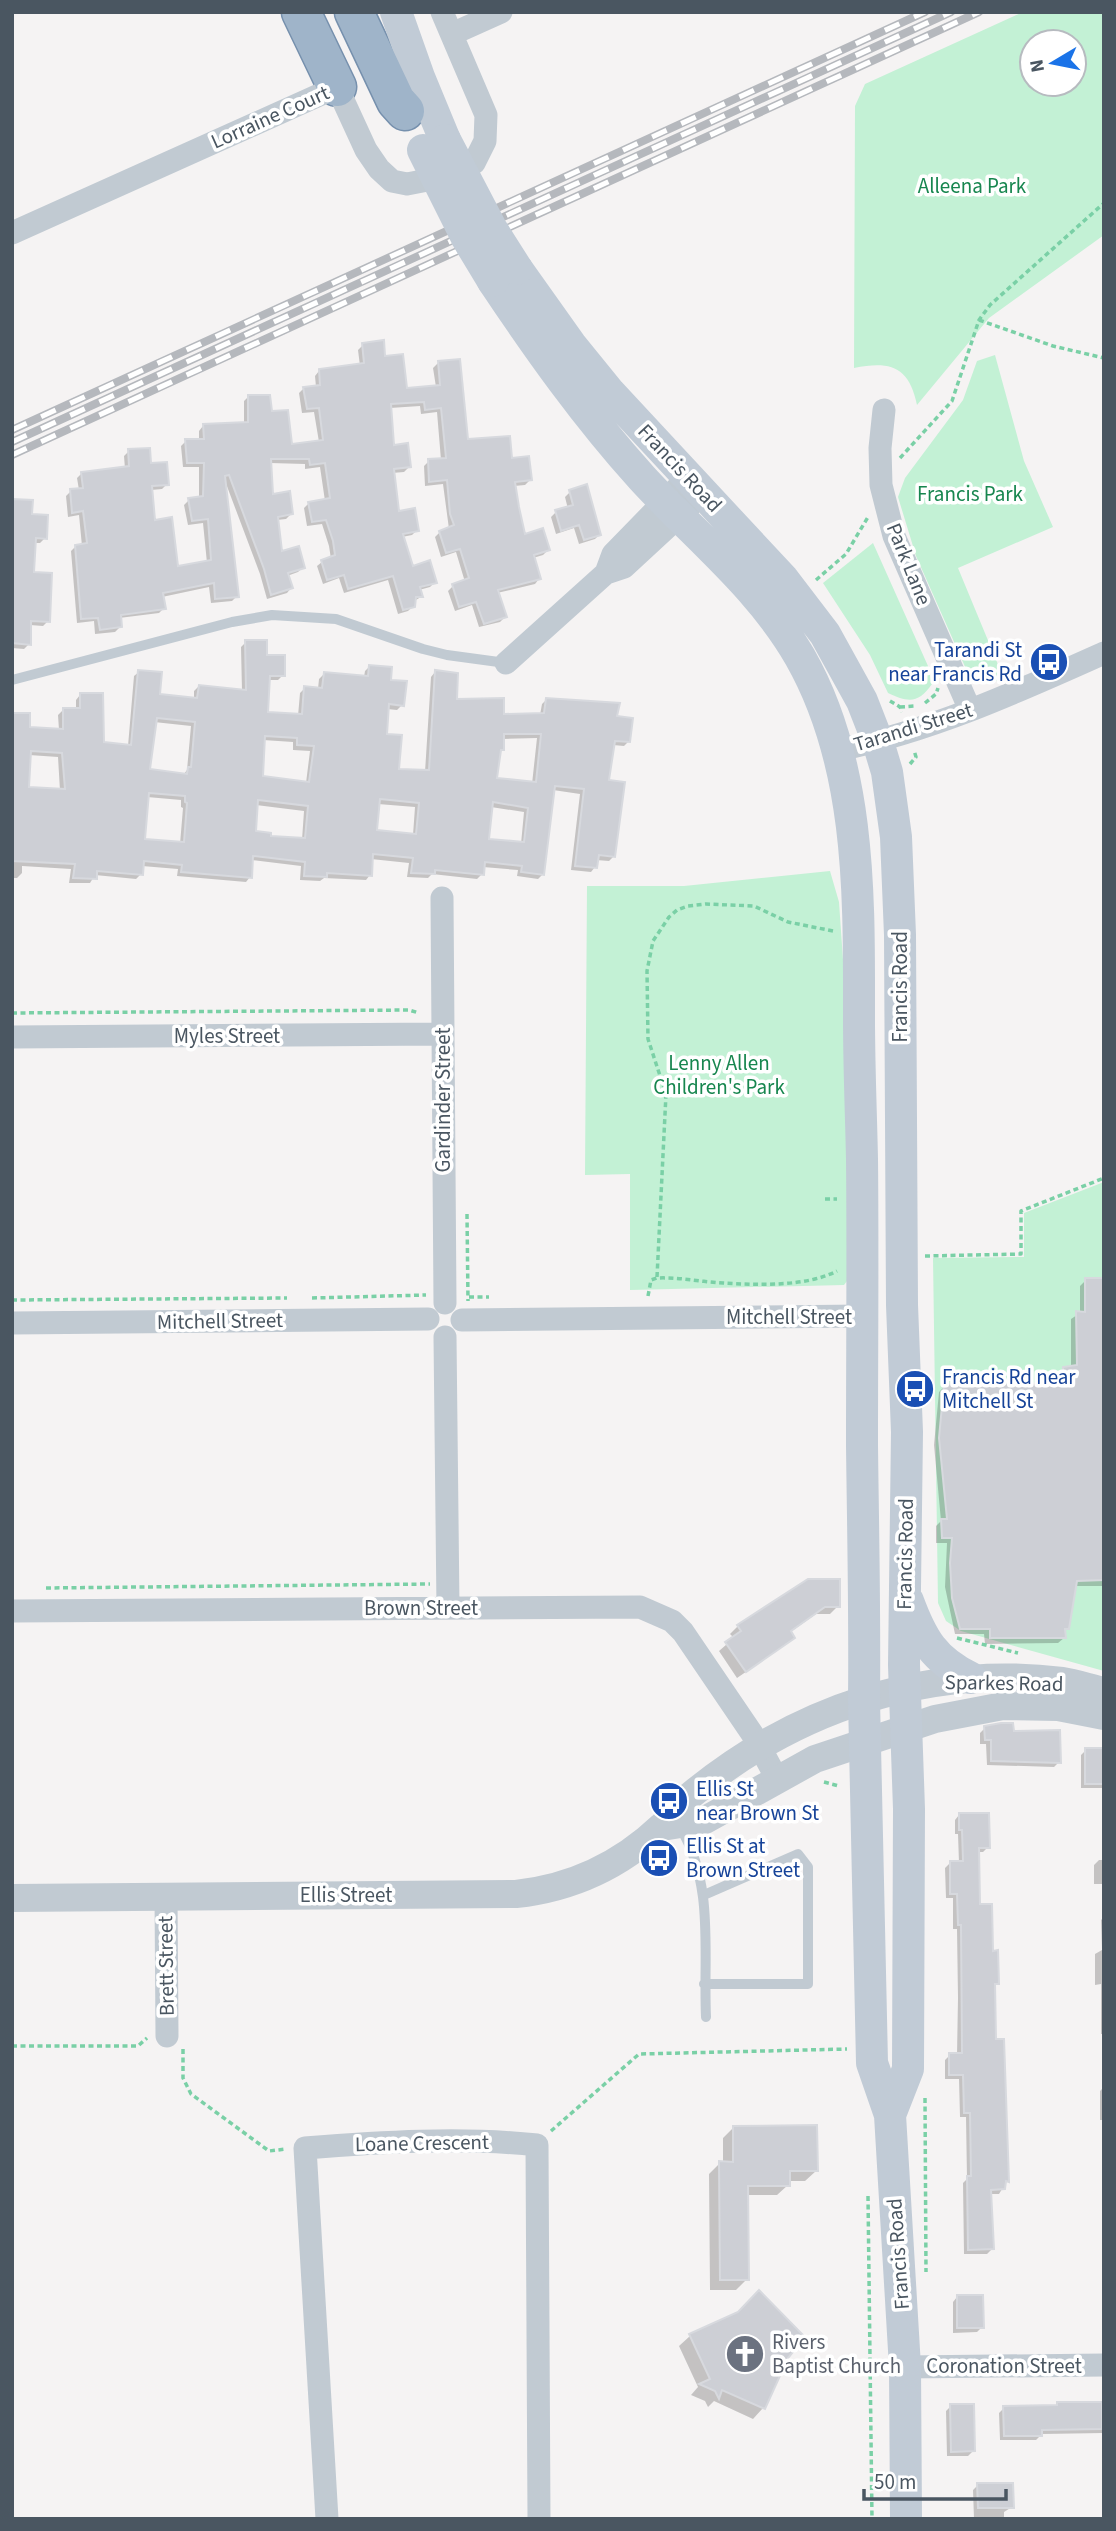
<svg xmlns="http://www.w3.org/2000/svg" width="1116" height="2531" font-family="'Source Sans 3',sans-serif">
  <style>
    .green { fill: #c3f1d5; fill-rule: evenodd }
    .shadow { fill: #0003; fill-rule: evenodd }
    .building { fill: #cdcfd5; stroke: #d7d9de; stroke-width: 2; fill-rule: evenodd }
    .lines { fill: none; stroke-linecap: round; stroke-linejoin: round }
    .trunk-casing { stroke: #7690ad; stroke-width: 41 }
    .path { stroke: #7ad0a6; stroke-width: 3.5; stroke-dasharray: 5 3.5; stroke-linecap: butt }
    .service { stroke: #c1cad2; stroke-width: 10 }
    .minor { stroke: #c1cad2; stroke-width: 23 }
    .tertiary { stroke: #c1cad2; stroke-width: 28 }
    .secondary { stroke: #c1cbd6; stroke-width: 32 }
    .trunk { stroke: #9fb4c9; stroke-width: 38 }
    .rail-casing { stroke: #b5b8bd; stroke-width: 8 }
    .rail { stroke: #fff; stroke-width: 5; stroke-dasharray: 16; stroke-linecap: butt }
    .secondary-bridge { stroke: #c1cbd6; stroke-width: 32 }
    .labels { text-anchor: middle; stroke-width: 7; stroke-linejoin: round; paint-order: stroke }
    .street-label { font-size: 21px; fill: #4a5661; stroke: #fff }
    .park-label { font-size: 21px; fill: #17864f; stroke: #fff }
    .transit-label { font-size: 21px; fill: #164399; stroke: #fff; text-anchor: start }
    .worship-label { font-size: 21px; fill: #5b616d; stroke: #fff; text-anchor: start }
  </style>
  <rect width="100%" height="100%" fill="#f5f3f3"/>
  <!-- green -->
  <path class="green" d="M1023,12H1104V235L989,318L917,405C909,366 890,361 854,368L855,106L865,84ZM1074,42V84H1032V42Z
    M995,355L1024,461L1053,527L958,568L1004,679L985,684L970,678L916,556L898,497L905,478L963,400L977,361Z
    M873,543L928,666L932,684C919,703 909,703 888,693L870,655L823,583Z
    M830,871L839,902L850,1061L860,1264L844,1285L630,1290V1174L585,1175L587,886H684Z
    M1104,1182V1671L961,1631L946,1621L938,1603L933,1258L1024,1257V1213Z"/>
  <!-- shadow -->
  <path class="shadow" d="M363,345L383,358L406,390L436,387L433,368L438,363L466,441L511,460L530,480L525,485L514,486L524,536L548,550L543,555L533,558L539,579L535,584L497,593L505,617L500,622L479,627L472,605L455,611L448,591L453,586L465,582L456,552L441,557L435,537L440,532L449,529L443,484L425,486L424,466L429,461L441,460L437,412L421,414L420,406L390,408L393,447L409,467L404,472L392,473L397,513L417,530L412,535L402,537L412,569L435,582L430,587L419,590L421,597L414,601L413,606L408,611L398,614L388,580L344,593L339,578L323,584L317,566L322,562L331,559L329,546L322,524L307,526L304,508L309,503L325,501L320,467L305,469V464L270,463L271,496L291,514L286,519L277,520L281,553L303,567L298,572L287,576L291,588L287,593L267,599L260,574L225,481L237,596L232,601L211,603L209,587L162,597L164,608L159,613L119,618L120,627L115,632L95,634L94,621L77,623L71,551L76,546H82L79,515L68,517L66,496L71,491L79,490L77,478L82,473L125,469L124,456L129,451L150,464L167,484L162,489L151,490L153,522L177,568L207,563L203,523L188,525L184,505L189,500L199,499V467H183L181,446L186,441H199V431L203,426L244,424V401L249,396L270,413L290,446L319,442L314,412L302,413L299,393L304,388L316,387L315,376L319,371L360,366L358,350Z
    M570,492L600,534L595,539L579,544L574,528L556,534L551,517L556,512L568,509L565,497Z
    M12,501L30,516L45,538L40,543H34L32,573L48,621L43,626L30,625L29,644L24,649L12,648Z
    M246,642L266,657L283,675L278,680H268L266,713L298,716L300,693L305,688L318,689L319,679L324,674L364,677L365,671L370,666L389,682L402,705L397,710L387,709L385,735L397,770L425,772L431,677L435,672L455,701L502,716L540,715L542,704L547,699L615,718L628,742L624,746L613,745L607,782L614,856L609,861L596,860L595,867L591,872L571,870L580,794L553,790L543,874L538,879L517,876L518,870L483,867L482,874L477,879L432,874L428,878L407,877L409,863L371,859L370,875L366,880L324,878L320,881L300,880L301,866L251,860L250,877L246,882L177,876L178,869L142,866L141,874L136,879L95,875L90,883H69L71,869L22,866V873L17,878H12V714L28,729L59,730L58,715L63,710H76V700L80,695L102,744L128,746L134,676L139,672L158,695L194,700V691L199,686L242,691L241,647ZM154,722L191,726L187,770L184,774L148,770ZM537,738L532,784L495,780L499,753L503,749V739ZM263,740L293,742V750L310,751L306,783L261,778ZM29,755L58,757L60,791L27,789ZM147,797L181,800V807L183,808L180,844L143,841ZM378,804L415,807L413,835L375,832ZM256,805L304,811L302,840L269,838L255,833ZM491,807L524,812L521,844L487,840Z
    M1086,1280H1104V1586H1074L1067,1628L1064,1631V1638L1058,1643L985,1644L984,1634H955L945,1587L947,1543H936V1526L941,1521L934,1445L939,1392L945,1386L1058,1385V1375L1064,1369L1071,1368V1319L1080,1313V1286Z
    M808,1581L838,1606L830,1614H816L789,1633L792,1638L785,1645L737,1678L719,1651L734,1638L730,1634L738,1626Z
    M985,1728L1012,1732L1059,1762L1054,1767L987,1765L986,1744H980V1733Z
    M1086,1750H1104V1788H1081V1755Z
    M959,1815L988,1847L983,1852H978L979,1906L997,1983L993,1987L994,2040L1007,2181L999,2194H990L992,2249L987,2254H964L963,2183L967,2179L966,2117H960L959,2079H945V2060L950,2055H957L958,1998L957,1929H953V1898H946L945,1868L950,1863H959L958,1834H955V1820Z
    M1099,1860H1104V1884H1094V1865Z
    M1104,1917V2034H1101V1984L1095,1985V1954L1102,1950L1101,1920Z
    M1104,2087V2120H1100V2091Z
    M733,2128L816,2171L805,2181H788V2185L777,2195H746L747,2279L736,2290H710L709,2174L720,2163H723V2138Z
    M957,2297L982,2327L977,2332L953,2333V2302Z
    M690,2336L786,2357L763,2408L753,2419L714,2401L708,2407L705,2401L691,2395L698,2387L679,2346Z
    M1058,2404L1104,2407V2433L1042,2434L1036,2440H1000L999,2413L1004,2408L1055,2407Z
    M951,2406L973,2451L968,2456H947L946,2411Z
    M978,2485L1012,2507L1004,2512V2519H974L973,2490Z"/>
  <!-- building -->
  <path class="building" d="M384,340L385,356L403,354L407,388L440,385L438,361L460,359L468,439L510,436L512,458L529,456L532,480L515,482L519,507L525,534L543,528L550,550L534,555L541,579L498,590L507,617L484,624L476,602L459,607L452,584L469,578L460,549L446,553L439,531L454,525L450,514L447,480L429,482L428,459L446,458L441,408L425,410L424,402L391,404L394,445L408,443L411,467L394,469L399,511L415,508L419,531L403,534L413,566L430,560L437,583L420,587L423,597H416L415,607L403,610L393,576L348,589L344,575L327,580L321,560L335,555L333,541L326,520L312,522L308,502L330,498L325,463L310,465L309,459H271L273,494L290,491L293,514L278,517L282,551L299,546L305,568L288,573L293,588L271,595L264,569L229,475L225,476L239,597L215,599L214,583L163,593L166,609L121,615L122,627L100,630L98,618L81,619L75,545L87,543L83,511L72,513L70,489L83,488L81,472L129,466L128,449L150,448L151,463L167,462L169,485L152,486L155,520L172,517L178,566L211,560L208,519L192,521L188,498L203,496L204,463H187L185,439H204L203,424L248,422V395H270L272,411L288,410L292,444L323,440L319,408L307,409L303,387L320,385L319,369L364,363L362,343Z
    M587,484L601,535L584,540L579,525L561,531L555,510L573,505L569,490Z
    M12,499L33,500L32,514L48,515L47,539L36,538L34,572L52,573L50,622L31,621V645L12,643Z
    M245,640H267V655H285V676H270L268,712L302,714L304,686L322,688L324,672L368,676L369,665L392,667L391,680L407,681L404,706L389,704L387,734L402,735L399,769L429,770L435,670L458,673L457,699L504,698V714L544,713L546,698L620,703L617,716L633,718L630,742L615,741L609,780L625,782L615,857L599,855L597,868L575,866L584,789L555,786L544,875L521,872L522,866L485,862L484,875L435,870V874L411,873L413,858L373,854L372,876L327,873V877L304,876L305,862L253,856L252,878L181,872L182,865L144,861L143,875L97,871V879L73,878L75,864L12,861V713H30V727L63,729V708H80V693H103L104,742L131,745L138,670L162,672L160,694L197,698L199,685L246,690ZM157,718L195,722L191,767H188L187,774L150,769ZM504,734H541L536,782L497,778L501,750H504ZM265,736L297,738V745L314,746L309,782L263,776ZM31,751L62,753L65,789L29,787ZM149,793L185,796V802L187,803L184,842L145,839ZM380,799L419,803L416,834L377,830ZM258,800L308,806L305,838L271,836V833L256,831ZM493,802L528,808L524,842L489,839Z
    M1085,1278H1104V1580L1077,1581L1069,1629H1065L1066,1638H990V1629H960L952,1598L950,1563L952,1538H942L941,1519H947L939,1438L944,1384L1063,1383V1367L1077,1365L1076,1311L1085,1312Z
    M808,1579H840V1607H825L791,1631L795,1638L746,1672L725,1642L741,1631L737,1625Z
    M1001,1723H1013L1014,1731L1060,1730L1061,1763L991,1761V1740H985L984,1726Z
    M1085,1748H1104V1784H1085Z
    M959,1813H989L990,1848H979L980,1904H992L993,1951L998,1950L999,1984H995L996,2039H1004L1009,2182L1006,2181L1005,2189L991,2190L994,2249L968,2250L967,2176H971L970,2113H964L963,2075H949V2053H962L961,1925H958L957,1894H950V1861H963L962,1830H959Z
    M817,2125L818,2171H790V2186H748L749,2280H720L719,2161L733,2162V2126Z
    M759,2290L805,2337L788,2358L765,2409L722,2390L719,2399L715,2391L699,2384L710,2379L689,2334L738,2312Z
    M957,2295H983L984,2328H957Z
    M1057,2402H1102V2429L1042,2430V2436H1004L1003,2406L1057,2405Z
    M950,2404H974L975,2451L951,2452Z
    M977,2483H1013L1014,2508H978Z"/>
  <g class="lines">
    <!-- trunk casing -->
    <g class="trunk-casing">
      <path id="trunk" d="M301,12L337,87
        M354,12L396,101L405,111"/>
    </g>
    <!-- path -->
    <path class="path" d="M979,320L1053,346L1104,358
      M900,458L952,401L979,320L990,305L1104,203
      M816,580L846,554L868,517
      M890,701L900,707L902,712
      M925,703L936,694L938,688
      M900,707L915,706
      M910,764L916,757L914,750
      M12,1013L409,1010L419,1013
      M825,1199H837
      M467,1214L468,1301
      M925,1256L1021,1254V1211L1104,1178
      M657,1277L666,1094L648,1039L647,971L653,941L669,917L677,910L688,906L706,904L754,906L788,922L833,931
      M648,1296L651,1280L657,1278C680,1277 701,1282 723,1283C758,1285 806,1287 837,1271
      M469,1297H489
      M312,1298L426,1295
      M12,1300L287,1298
      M46,1588L430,1584
      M957,1638L1018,1653
      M824,1782L839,1786
      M12,2046H138L147,2038
      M183,2049V2078L191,2094L269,2151L286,2149
      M925,2098L926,2272
      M551,2131L639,2054L847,2049
      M868,2196L872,2519"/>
    <!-- service -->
    <path class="service" d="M12,680L232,622L272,615L336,619L423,649L447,655L506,663
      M680,1827C715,1886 703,1951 706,2017
      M704,1984H808V1867L798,1854L704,1895"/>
    <!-- minor -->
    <path class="minor" d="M452,34L501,12
      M12,233L337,87L366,150L379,169L392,181L407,184L443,177L474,163L485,141L486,115L442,12
      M884,410L880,448L881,485L894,536L970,710
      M606,573L624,567L690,506
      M506,663L606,573L613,554L689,476
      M838,750C931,731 1017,692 1104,653
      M442,898L445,1303
      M12,1037L443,1034
      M462,1320L864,1316
      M12,1323L428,1319
      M445,1337L448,1608
      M12,1611L640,1607L672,1621L683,1632L755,1738L777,1779
      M166,1896L167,2036
      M905,2367L1104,2365
      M327,2519L305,2148C379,2142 463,2137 537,2145L539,2519"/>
    <!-- tertiary -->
    <path class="tertiary" d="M662,1827L705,1820L815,1759L935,1719L1003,1706L1058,1707L1104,1716
      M12,1898L516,1894C572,1888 621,1865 662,1826C673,1816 681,1804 691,1795C795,1709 928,1664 1062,1681C1076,1683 1090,1688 1104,1691"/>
    <!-- secondary -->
    <path class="secondary" d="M396,12L419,77L445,140
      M517,269L571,345L610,393L783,579L825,634L862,701L878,742L887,772L896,837L900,935L902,1305L907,1432L904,1665L909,1809L908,2069L890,2115
      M493,281C539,350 586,416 642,478C696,537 760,587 800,657C862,766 859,898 859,1019C859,1066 861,1112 862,1159C863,1254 862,1349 862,1445C863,1530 865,1615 864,1700L872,2063L890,2115L905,2367L906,2519
      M908,1601C922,1639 934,1660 971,1678"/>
    <!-- trunk -->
    <use href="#trunk" class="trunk"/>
    <!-- rail casing -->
    <g class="rail-casing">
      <path id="rail" d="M12,430L925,12
        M12,442L951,12
        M12,455L979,12"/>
    </g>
    <!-- rail -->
    <use href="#rail" class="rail"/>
    <!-- secondary-bridge -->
    <path class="secondary-bridge" d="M445,140L491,228L517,269
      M423,150L467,238L493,281"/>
  </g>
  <!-- icons -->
  <defs>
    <g id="bus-disc" transform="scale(2.0125)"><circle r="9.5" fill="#1a4fb4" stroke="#fff"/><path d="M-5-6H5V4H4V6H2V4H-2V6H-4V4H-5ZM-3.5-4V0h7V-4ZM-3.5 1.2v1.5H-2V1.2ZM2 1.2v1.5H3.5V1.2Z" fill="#fff"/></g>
    <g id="church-disc" transform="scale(2.0125)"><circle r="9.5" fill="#6b7280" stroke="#fff"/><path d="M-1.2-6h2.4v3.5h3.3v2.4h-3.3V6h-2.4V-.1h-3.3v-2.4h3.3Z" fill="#fff"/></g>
  </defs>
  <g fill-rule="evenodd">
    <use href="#bus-disc" x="1049" y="662"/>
    <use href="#bus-disc" x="915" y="1389"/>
    <use href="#bus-disc" x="669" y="1801"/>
    <use href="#bus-disc" x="659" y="1858"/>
    <use href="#church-disc" x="745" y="2354"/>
  </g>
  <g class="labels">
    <!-- street labels -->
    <g class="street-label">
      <text transform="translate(270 117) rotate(-24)" y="7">Lorraine Court</text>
      <text transform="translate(680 468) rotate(47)" y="7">Francis Road</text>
      <text transform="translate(909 564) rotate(68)" y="7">Park Lane</text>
      <text transform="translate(913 727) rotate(-17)" y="7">Tarandi Street</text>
      <text transform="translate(900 987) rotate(-90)" y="7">Francis Road</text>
      <text x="227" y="1043">Myles Street</text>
      <text transform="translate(443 1100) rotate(-90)" y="7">Gardinder Street</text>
      <text x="789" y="1324">Mitchell Street</text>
      <text transform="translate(220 1321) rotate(-1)" y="7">Mitchell Street</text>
      <text transform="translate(905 1554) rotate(-89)" y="7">Francis Road</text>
      <text x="421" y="1615">Brown Street</text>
      <text transform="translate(1004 1683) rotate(1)" y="7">Sparkes Road</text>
      <text x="346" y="1902">Ellis Street</text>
      <text transform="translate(166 1966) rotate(-91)" y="7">Brett Street</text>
      <text transform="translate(422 2143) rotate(-1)" y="7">Loane Crescent</text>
      <text transform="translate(898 2254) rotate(-94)" y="7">Francis Road</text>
      <text x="1004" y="2373">Coronation Street</text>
    </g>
    <!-- park labels -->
    <g class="park-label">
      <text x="972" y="193">Alleena Park</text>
      <text x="970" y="501">Francis Park</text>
      <text x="719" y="1070">Lenny Allen<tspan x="719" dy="24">Children's Park</tspan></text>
    </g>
    <!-- transit labels -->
    <g class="transit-label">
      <text x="1022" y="657" text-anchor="end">Tarandi St<tspan x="1022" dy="24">near Francis Rd</tspan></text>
      <text x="942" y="1384">Francis Rd near<tspan x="942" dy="24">Mitchell St</tspan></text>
      <text x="696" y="1796">Ellis St<tspan x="696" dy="24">near Brown St</tspan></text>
      <text x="686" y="1853">Ellis St at<tspan x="686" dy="24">Brown Street</tspan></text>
    </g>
    <!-- worship labels -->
    <g class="worship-label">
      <text x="772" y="2349">Rivers<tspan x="772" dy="24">Baptist Church</tspan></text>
    </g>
  </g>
  <!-- border -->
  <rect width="1116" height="2531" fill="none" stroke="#4a5661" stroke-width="28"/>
  <!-- north arrow -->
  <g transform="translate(1053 63) rotate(260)"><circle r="33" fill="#ffffff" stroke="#b7bbc0" stroke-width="2"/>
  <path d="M0-5L12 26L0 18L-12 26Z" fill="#1a73e8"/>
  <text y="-10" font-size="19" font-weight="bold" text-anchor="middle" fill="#4a5661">N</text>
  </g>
  <!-- scale -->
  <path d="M864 2489v10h142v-10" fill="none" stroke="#4a5661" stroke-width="3.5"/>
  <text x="874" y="2489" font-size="21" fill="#4a5661" stroke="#ffffff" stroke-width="5" paint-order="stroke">50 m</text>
</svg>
